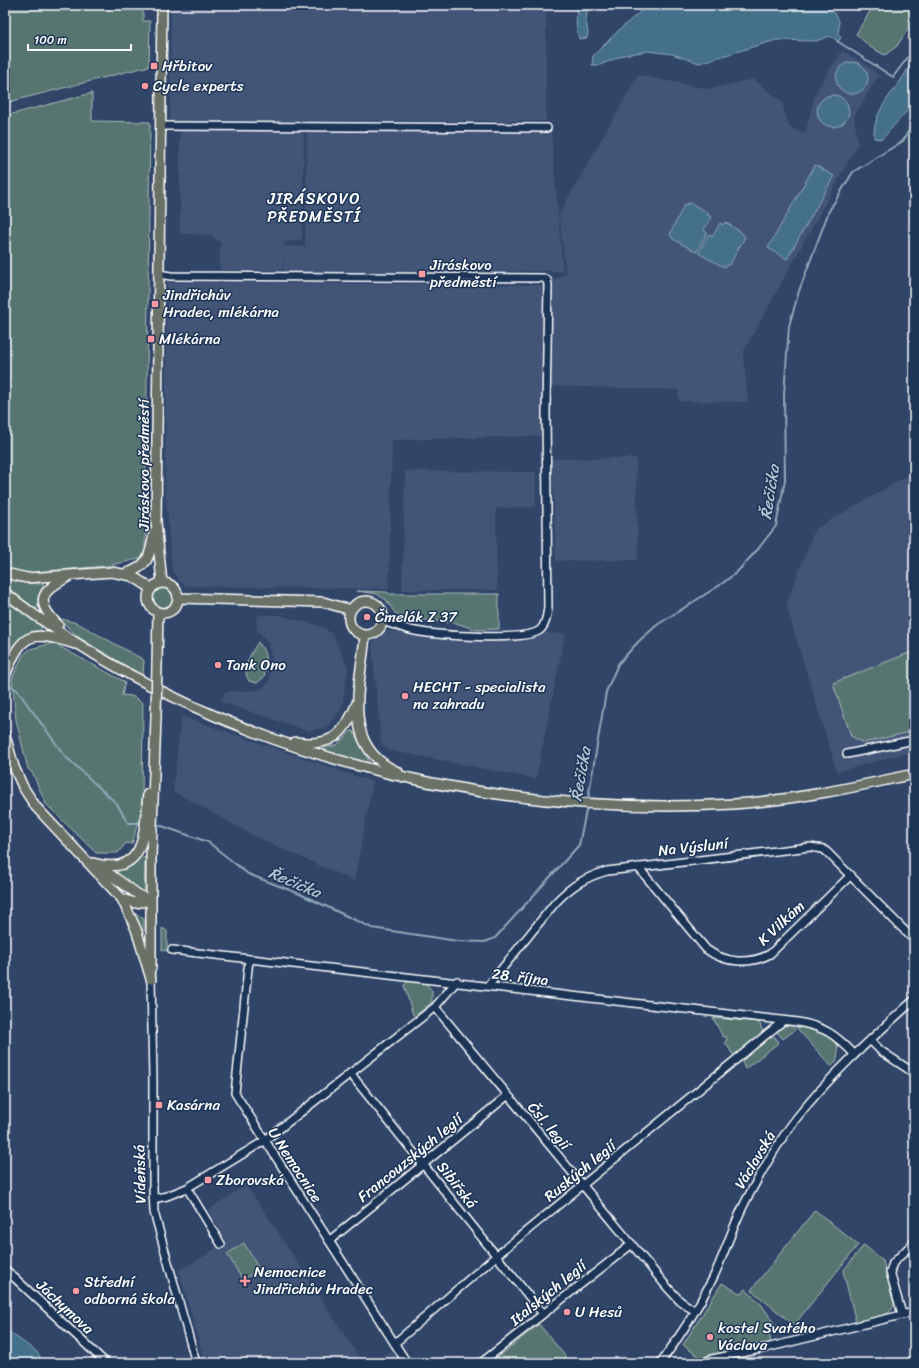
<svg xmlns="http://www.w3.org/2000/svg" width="919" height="1368" font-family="Sriracha,sans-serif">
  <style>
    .built { fill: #425477 }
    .green { fill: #577471; stroke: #abbab8 }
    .water { fill: #446f89; stroke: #8fa9b8 }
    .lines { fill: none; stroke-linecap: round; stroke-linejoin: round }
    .stream { stroke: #8fa9b8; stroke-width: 2 }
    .minor-casing { stroke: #fff; stroke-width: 10 }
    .major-casing { stroke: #fff; stroke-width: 12 }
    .minor { stroke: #1d3557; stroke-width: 7 }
    .major { stroke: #6a7166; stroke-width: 9 }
    .major-bridge-casing { stroke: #fff; stroke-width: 12; stroke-linecap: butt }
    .major-bridge { stroke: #6a7166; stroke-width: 9 }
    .poi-dot { fill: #ff9aa2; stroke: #1d3557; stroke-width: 1.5 }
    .labels { text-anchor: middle; stroke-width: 3; stroke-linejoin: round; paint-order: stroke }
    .poi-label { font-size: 15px; fill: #fff; stroke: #1d3557; text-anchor: start }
    .street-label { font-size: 15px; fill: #fff; stroke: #1d3557 }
    .neighbourhood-label { font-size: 16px; letter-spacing: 1px; fill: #fff; stroke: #1d3557 }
    .water-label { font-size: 16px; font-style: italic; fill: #b4c5d0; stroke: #1d3557 }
  </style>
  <rect width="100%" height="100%" fill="#304568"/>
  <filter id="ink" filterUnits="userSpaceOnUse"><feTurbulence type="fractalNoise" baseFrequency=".025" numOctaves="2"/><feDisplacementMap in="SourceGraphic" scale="8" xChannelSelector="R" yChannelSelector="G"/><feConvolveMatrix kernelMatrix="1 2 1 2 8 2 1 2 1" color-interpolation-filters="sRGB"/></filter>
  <g filter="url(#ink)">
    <!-- built -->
    <path class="built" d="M171,5H546V121H170Z
      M842,51L862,62L879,75L854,116L858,144L743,353L748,402L679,401L678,390L551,386V281L566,274L559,214L638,75L709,89L754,79L782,102L789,127L805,134L816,91Z
      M180,130L304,132L302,239L284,243V246L305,247L307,132L551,131L563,271L284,272V255L283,270H220V243L211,235L180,234Z
      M167,282L544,285L543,436L392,440L389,589L186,586L179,581L172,571L165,486Z
      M636,458L638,560L556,561L552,459Z
      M405,471L536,472V507L496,508L497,590H402Z
      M914,472V751L837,772L786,605L815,529Z
      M259,615H280L323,627L333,635L348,668L342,708L327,727L308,731L221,702L224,692L260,690L269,682L272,661L268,642L257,630L256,619Z
      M482,631L565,634L536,779L388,750L381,742L372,645L376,636L383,632H388Z
      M181,716L373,782L354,881L254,836L173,791Z
      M246,1185L264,1211L363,1363H205L179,1270L201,1258L226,1241L208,1210Z
      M391,1351L399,1363H371Z"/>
    <!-- green -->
    <path class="green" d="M5,5H143V21H150L149,66L5,103Z
      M874,5H914V19L897,46L885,55L870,47L856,34Z
      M92,93V121L150,122L145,555L139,559L106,566L23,573L5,568V116Z
      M5,578L23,583L44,584L38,598V608L35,609L5,586Z
      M153 598a10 10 0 1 1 20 0a10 10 0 1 1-20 0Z
      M357,591L387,592L390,594H499V629L477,630L456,623L426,620L417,622L395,613L386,600L377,594Z
      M5,600L42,627L40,631L20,639L13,646L9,645L5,623Z
      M58,618L77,623L144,660L143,676L78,637Z
      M258,642C267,651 267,666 264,677L257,683L249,681C241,669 251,653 258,642Z
      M53,643L125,682L122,695L132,696L143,703L142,807L132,844L126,843L118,853H96L46,804L33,774L28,769L16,720L12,679L23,655L30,649Z
      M914,651V731L863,743L851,736L833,683Z
      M351,731H353L369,761V764L323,751L324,748L337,745Z
      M141,856L145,858L144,891L141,892L116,875L118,870L131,865Z
      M133,912L144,919V931H141Z
      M162,928L167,931V951L162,950Z
      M410,980L425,982L432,991V1002L415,1016L413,1015L404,985Z
      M713,1018L759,1022L763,1032L735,1058L725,1042L727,1040L725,1036L723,1037Z
      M786,1025H791L795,1030L783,1039L777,1032Z
      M794,1025C810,1024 830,1033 839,1048H837C839,1055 837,1063 831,1066Z
      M772,1035L776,1038L778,1043L745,1069L741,1060Z
      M815,1210L858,1245L794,1325L751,1290Z
      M244,1243L259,1269L243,1280L227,1254Z
      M864,1245L883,1261L894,1304C892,1318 868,1319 856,1322L843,1271Z
      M722,1283L741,1294L745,1289L761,1304L778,1329L769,1331L771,1345L702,1359L683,1345Z
      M539,1324L566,1357L558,1363H491Z"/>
    <!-- water -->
    <path class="water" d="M578,5H588L586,20L588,34L587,38L579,39C576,28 575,17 578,5Z
      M648,5H826C836,15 842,18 838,33L841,38L838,41L830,36L816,41L776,40L699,63L672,54L648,51L624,55L600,65H592L593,56L619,30Z
      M914,54V103L882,139L874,138C873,114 888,98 901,80C907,72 910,63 914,54Z
      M836 78a16 16 0 1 1 32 0a16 16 0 1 1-32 0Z
      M817 111a16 16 0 1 1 32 0a16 16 0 1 1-32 0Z
      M815,165L834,176L787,259L768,248Z
      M690,203L709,213L707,215L711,217L704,230L707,233L696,252L673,239L670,234L684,205Z
      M725,222L741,232L745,237L730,264L724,267L698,253L709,234L713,236L720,223L723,225Z
      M5,1329L37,1352L44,1363H5Z"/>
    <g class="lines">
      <!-- stream -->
      <path class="stream" d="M837,41L893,77L914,49
        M5,682L17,690L65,756L117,804L128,823H142
        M588,799L606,692L618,664L639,641L657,625L720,585L736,573L758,549L776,526L785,480L784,394L789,326L799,291L829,211L853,172L903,141L914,121
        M156,824L208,842L248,874L300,894L372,928L457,941L485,942L495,938L579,845L587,806"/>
      <!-- minor casing -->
      <g class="minor-casing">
        <path id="minor" d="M161,126L547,128
          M158,274L171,276L543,278L547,280L548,285L546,412L548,608C547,615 546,625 540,630C525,642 436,635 415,631C405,629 394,625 383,621
          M847,754L914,740
          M638,867L706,949C724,963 750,965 770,954L851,875
          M172,950L798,1022C825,1027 836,1035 854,1054
          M249,959L235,1093L407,1363
          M151,979L153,1080V1188L154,1212L196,1363
          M488,986L555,903C570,887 585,877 607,871L810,847L823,849L827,852L914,940
          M435,1007L667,1287L680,1301L695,1311
          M870,1040L881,1051L914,1073
          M350,1073L543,1314
          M187,1188L221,1244
          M153,1199L167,1196L187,1188L264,1141L435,1007L457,981
          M329,1241L507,1096
          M5,1269L106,1363
          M902,1314L890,1272L893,1263L914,1242
          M395,1343L502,1251L783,1021
          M481,1363L632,1244
          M660,1363C680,1337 698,1308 713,1278C726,1251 734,1221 749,1195C763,1170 777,1143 795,1120C830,1075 872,1038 914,1000
          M702,1363L712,1359L766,1348L914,1312"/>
      </g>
      <!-- major casing -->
      <g class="major-casing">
        <path id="major" d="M162,5L156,522L162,583
          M5,573L27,578L112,572L132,576L151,588
          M124,574C149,567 150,556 154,533
          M148 598a15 15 0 1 1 30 0a15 15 0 1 1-30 0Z
          M5,593C211,752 476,818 734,804C795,800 855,787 914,774
          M178,598L323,602L351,610
          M349 618a17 17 0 1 1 34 0a17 17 0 1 1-34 0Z
          M58,625C34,601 41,591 68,577
          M365,635C361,686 339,746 398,772
          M157,663L158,612
          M5,676C22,632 30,630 75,644
          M5,735L14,767L23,787L36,807L122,899L136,929L151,979
          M295,742C331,747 344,736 357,703
          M93,863C147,878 144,831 148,794
          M97,865L140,896L151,900
          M122,899L135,903L151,900
          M151,968V857L156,717"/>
      </g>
      <!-- minor -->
      <use href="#minor" class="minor"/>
      <!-- major -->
      <use href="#major" class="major"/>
      <!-- major-bridge casing -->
      <g class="major-bridge-casing">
        <path id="major-bridge" d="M156,717L157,663"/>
      </g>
      <!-- major-bridge -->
      <use href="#major-bridge" class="major-bridge"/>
    </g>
  </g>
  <!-- markers -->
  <g class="poi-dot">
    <rect x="150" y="62" width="8" height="8" rx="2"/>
    <circle cx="145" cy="86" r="4"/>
    <rect x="418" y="270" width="8" height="8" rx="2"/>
    <rect x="151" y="300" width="8" height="8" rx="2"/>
    <rect x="147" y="335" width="8" height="8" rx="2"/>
    <circle cx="367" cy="617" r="4"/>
    <circle cx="218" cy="665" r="4"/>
    <circle cx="405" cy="696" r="4"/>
    <rect x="155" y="1101" width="8" height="8" rx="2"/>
    <rect x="204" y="1176" width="8" height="8" rx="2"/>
    <path d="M243 1275h4v4h4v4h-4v4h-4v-4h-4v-4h4z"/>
    <circle cx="76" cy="1291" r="4"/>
    <circle cx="567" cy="1312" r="4"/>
    <circle cx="710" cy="1337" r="4"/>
  </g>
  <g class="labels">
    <!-- poi labels -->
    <g class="poi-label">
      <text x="162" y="71">Hřbitov</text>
      <text x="153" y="91">Cycle experts</text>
      <text x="430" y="270">Jiráskovo<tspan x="430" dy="17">předměstí</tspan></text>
      <text x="163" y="300">Jindřichův<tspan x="163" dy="17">Hradec, mlékárna</tspan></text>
      <text x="159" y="344">Mlékárna</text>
      <text x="375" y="622">Čmelák Z 37</text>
      <text x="226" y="670">Tank Ono</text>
      <text x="413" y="692">HECHT - specialista<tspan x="413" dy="17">na zahradu</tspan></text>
      <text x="167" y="1110">Kasárna</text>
      <text x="216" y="1185">Zborovská</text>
      <text x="254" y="1277">Nemocnice<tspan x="254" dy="17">Jindřichův Hradec</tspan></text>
      <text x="84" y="1287">Střední<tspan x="84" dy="17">odborná škola</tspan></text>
      <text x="575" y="1317">U Hesů</text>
      <text x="718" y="1333">kostel Svatého<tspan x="718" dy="17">Václava</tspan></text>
    </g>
    <!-- street labels -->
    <g class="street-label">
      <text transform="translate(144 465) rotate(-90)" y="5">Jiráskovo předměstí</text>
      <text transform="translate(693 847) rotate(-6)" y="5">Na Výsluní</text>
      <text transform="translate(781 923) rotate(-43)" y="5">K Vilkám</text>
      <text transform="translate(520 977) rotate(7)" y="5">28. října</text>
      <text transform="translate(549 1126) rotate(50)" y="5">Čsl. legií</text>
      <text transform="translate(410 1158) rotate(-39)" y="5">Francouzských legií</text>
      <text transform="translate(755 1160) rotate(-59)" y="5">Václavská</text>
      <text transform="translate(295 1165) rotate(57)" y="5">U Nemocnice</text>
      <text transform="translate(580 1171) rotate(-39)" y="5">Ruských legií</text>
      <text transform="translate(140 1174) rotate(-91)" y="5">Vídeňská</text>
      <text transform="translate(457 1185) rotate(52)" y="5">Sibiřská</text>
      <text transform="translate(548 1293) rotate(-39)" y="5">Italských legií</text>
      <text transform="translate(65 1307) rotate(43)" y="5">Jáchymova</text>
    </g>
    <!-- neighbourhood labels -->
    <g class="neighbourhood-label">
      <text x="314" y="204">JIRÁSKOVO<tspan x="314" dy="18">PŘEDMĚSTÍ</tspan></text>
    </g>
    <!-- water labels -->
    <g class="water-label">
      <text transform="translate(769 492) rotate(-81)" y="6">Řečička</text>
      <text transform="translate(580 774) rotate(-80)" y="6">Řečička</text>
      <text transform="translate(295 882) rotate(23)" y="6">Řečička</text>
    </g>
  </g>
  <!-- margin -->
  <rect width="919" height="1368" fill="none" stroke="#1d3557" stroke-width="20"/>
  <rect x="10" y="10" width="899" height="1348" fill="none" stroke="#fff" stroke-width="1.5" filter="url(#ink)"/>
  <!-- scale -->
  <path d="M28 44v6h103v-6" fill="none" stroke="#ffffff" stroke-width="2"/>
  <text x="34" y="44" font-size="12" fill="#ffffff" stroke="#1d3557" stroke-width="3" paint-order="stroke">100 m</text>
</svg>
